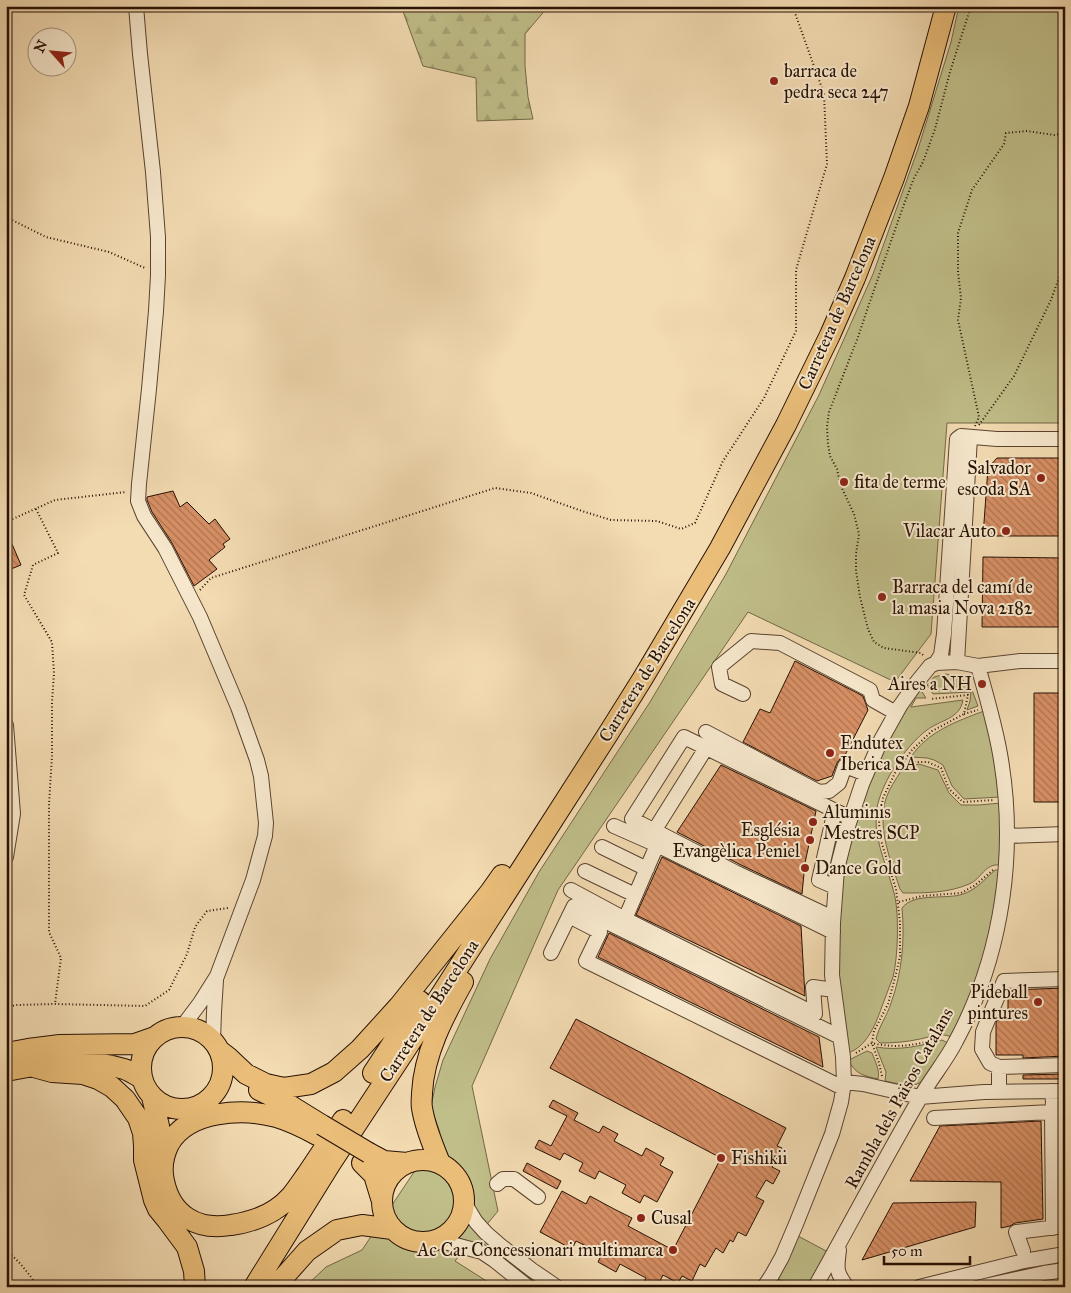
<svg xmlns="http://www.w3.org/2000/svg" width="1071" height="1293" font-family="'IM FELL Great Primer',serif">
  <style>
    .green { fill: #c0be89; stroke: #736746 }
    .forest { fill: url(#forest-firs); stroke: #736746 }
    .building { fill: url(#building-back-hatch); stroke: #261004 }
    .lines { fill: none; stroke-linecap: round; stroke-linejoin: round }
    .minor-casing { stroke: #594330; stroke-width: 16 }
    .highway-casing { stroke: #261004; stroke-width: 22 }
    .path { stroke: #261004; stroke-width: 2; stroke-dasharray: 1 2.5; stroke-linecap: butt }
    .minor { stroke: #f7e8cd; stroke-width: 14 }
    .highway { stroke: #eabe79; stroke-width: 20 }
    .highway-bridge-casing { stroke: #261004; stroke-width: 22; stroke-linecap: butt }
    .highway-bridge { stroke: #eabe79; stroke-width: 20 }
    .poi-dot { fill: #8f2418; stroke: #f7e8cd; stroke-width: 2 }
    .labels { text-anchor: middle; stroke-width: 4; stroke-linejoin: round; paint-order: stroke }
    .poi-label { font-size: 18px; fill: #261004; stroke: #f7e8cd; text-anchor: start }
    .street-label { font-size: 18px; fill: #261004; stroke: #f7e8cd }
  </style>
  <defs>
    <pattern id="forest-firs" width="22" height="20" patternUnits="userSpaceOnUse" patternTransform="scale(1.25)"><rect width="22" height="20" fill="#c0be89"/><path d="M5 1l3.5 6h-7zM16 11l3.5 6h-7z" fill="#a5a275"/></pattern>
    <pattern id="building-back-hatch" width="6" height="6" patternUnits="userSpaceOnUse" patternTransform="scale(1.25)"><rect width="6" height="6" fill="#d89065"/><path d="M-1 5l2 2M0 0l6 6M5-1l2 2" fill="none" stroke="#af7451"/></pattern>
  </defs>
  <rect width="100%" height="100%" fill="#f3dbb2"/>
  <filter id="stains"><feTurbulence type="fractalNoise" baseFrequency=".004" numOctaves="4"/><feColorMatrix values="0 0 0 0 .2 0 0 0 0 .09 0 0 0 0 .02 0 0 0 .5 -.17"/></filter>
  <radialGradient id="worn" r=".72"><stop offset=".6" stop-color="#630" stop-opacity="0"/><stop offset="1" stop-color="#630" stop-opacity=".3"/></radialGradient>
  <!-- green -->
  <path class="green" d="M959,6H1065V423H947L931,634L895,682L748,612L558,890L472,1086L498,1211L479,1234C500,1254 522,1271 547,1287H538L469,1244L455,1261L496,1287H305L326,1267L362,1250L440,1133L431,1107L435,1087L443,1060L490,959L539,872L650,702L726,574L819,395L873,274L918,149L951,42Z
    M946,674L960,677L972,690L978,706L967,710L970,701L971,692L933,694L927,685L934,677Z
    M919,687L926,698H916L911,707L963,700C960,719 940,720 927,730C905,746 877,788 876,816C875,845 889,870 895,897C899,917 898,957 893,977C889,988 885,998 881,1009C875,1026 866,1047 848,1053L837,973L840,887L847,850L867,785L885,743Z
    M984,711L995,759L1000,797L964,799L952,786L943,765L934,760L927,758L911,757C927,732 957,721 984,711Z
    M919,764L938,770L949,793L961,805H979L1001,803V865C984,863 982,879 969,884C949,893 925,893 903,893L900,889C891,862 878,831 885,802C888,790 896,779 903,768Z
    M995,870H1001L988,949L969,1000L952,1037C937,1032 935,1036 920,1039C907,1042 893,1043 880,1043L876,1039C879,1026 887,1016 891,1003C902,973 905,940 902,908C914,892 947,900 963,894C976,890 985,879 995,870Z
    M942,1040L948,1043C941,1054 930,1080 917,1084C907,1087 895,1083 885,1081L886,1072L876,1047C899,1051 920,1046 942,1040Z
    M867,1051L872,1053C875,1061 880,1070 878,1079C865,1076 854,1074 849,1060Z
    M798,1236L828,1252L809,1287H795L786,1282L777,1279Z
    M1065,1260V1264L1002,1275L960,1287H942L992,1273Z"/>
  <!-- forest -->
  <path class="forest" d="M401,6H584L563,9L547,8L525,34V66L528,97L533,119L477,121L476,78L423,66Z"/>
  <!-- building -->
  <path class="building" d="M997,458H1065V536H983L988,468Z
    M173,491L180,507L187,502L209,524L215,519L230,539L223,544L225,547L209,560L217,569L194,586L172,543L152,512L147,500V497Z
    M6,530L21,565L6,571Z
    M983,557L1065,558V627H982Z
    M795,661L863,696L868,710L844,757L840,759L837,763L832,776L817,781L743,742L760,709L770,713Z
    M1034,693H1065V802H1034Z
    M721,765L816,811L805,863L802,894L739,864L677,832Z
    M662,857L801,926L805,996L636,915Z
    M609,933L819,1037L823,1067L598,957Z
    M1065,988V1056L1023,1058V1055H996V1023L998,1018H1008V994L1010,990Z
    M576,1019L786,1128L777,1146L782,1148L772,1167L780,1171L773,1184L766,1180L756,1197L764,1201L746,1236L738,1232L733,1242L730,1240L723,1253L716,1248L705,1267L700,1264L692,1281L682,1276L678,1283L663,1275L657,1287H641L646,1278L620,1264L616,1272L598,1262L602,1254L576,1241L572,1249L540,1232L562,1191L586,1204L590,1196L614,1209L632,1218L628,1226L673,1250L721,1158L550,1068Z
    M1065,1074V1079H1023V1075Z
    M553,1100L578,1113L574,1120L599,1133L603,1126L618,1134L614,1141L642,1156L646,1148L664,1158L660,1165L673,1172L657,1202L644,1195L640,1203L622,1193L626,1185L599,1171L595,1179L579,1171L583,1163L564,1153L560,1160L535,1148L539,1140L551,1146L567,1116L549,1107Z
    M1041,1121L1043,1219L1015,1223L1010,1226L1001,1228V1182L910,1181L940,1126Z
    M527,1163L561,1181L557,1189L523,1171Z
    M976,1202L975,1227L862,1260L893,1203Z"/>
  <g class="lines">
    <!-- minor casing -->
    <g class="minor-casing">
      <path id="minor" d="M136,6L140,54L153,172L158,237V275L156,311L149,389L139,484L138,501L144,516L165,548L200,617L238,707L257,760L261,776L266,823L265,836L253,880L217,976L200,1003L182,1027
        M957,662L970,437
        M936,663L941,655L944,634L957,439L961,436L997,439H1065
        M743,694L722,684L719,667L751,641L780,643L870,690L873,700L896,713
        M6,725L13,814L6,857
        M706,732L819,792L829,791L839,783L845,766L866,774
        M835,810L819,880L835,887
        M614,826L657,845
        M654,831L706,748
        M1007,836L1065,834
        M602,847L647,869
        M585,871L635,895
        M571,890L625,919
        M569,916L600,932L586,961L843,1088
        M833,918L735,872L632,819L684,737L850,818
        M833,932L657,845L625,919L815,1014L813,987L834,990
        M551,953L574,906L840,1037
        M213,1041L214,1012L216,980
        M999,1067L990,1063L982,1049L983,1032L1004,981L1065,979
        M844,1082L863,1084L920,1097L984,1092L1065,1091
        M1052,1091L1053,1102L1052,1112L1053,1228
        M999,1092V1067L1065,1065
        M934,1118L1052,1112L1065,1114
        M497,1184L503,1179H514L538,1197
        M464,1202L476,1222L486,1233L501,1246L532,1270L557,1287
        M437,1240L482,1252L494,1260L528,1287
        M839,1250C837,1268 835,1271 847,1287
        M1023,1251L1016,1232L1065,1226
        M764,1287L772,1275L782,1257L796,1224L832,1134L841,1102L844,1082L843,1057L832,975L833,923L837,869L848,826L862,784L881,740L900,706L917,682L930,666L936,663L957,662L978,666L1020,661H1065
        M815,1287C850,1224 884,1160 920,1098C931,1078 946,1061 956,1041C1003,954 1017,850 1000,754C995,725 986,695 978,666
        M919,1287L1024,1261L1065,1254
        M980,1287L1044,1273L1065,1270"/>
    </g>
    <!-- highway casing -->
    <g class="highway-casing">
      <path id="highway" d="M141 1068a41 41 0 1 1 82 0a41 41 0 1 1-82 0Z
        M220,1051L229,1058L246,1074L266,1084L284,1088L311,1084L334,1072L360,1049L399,1006L490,892L502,875
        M6,1053L28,1049L60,1045L135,1044L155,1037
        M30,1066L52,1072L83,1074L98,1079L112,1087L125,1099L138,1118L143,1133L144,1146V1160L154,1200L158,1209L167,1220L187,1247L194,1271L195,1287
        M6,1071C43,1063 87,1057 124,1069C130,1071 136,1075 141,1078
        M373,1073L420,1001
        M259,1090L288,1104L322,1125
        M152,1097L159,1126V1137L152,1161
        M317,1135C304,1128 290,1121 276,1117C243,1108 188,1110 169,1144C163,1156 161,1168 164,1181C171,1215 197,1231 231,1225C253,1222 276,1213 291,1196C297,1189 302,1181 307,1174C319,1156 331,1138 343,1120
        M369,1153L384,1161L407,1163
        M382 1201a41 41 0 1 1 82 0a41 41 0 1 1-82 0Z
        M362,1163L374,1175L381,1198
        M440,1163C433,1145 425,1128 422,1108C421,1103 422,1098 422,1093C424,1053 444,1016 463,982
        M254,1287L331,1163L408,1046L608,734L643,678L720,548L786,425L830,335L855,278L894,178L919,106L946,6
        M275,1287L307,1251L337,1230L362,1225L392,1229"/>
    </g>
    <!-- path -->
    <path class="path" d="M6,217L46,237L109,252L145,268
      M979,425L1014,376L1051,300L1065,261
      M975,426L979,417L958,320L961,298L958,272V233L972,190L1004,144L1006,133L1027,131L1054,135L1065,133
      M36,509L58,553L33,565L24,595L52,642L54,673L52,702V756L49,804V932L61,958L55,1004
      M6,522L55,500L126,492
      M200,590L211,578L495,488L531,493L582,511L611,520L657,521L681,529L695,523L723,461L764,398L796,331V270L827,164L824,94L795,13L797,6
      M923,655L921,653L884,648L874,642L868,629L860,597L856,571V554L859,534L854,514L840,484L837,469L830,456L828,444L827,427L829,412L858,337L867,310L903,207L914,178L923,162L935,129L950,72L971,6
      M964,714L978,710
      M904,760L912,762H928L941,768L949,789L963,802L994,800
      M899,902L922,896L961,893L974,886L993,870
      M6,1007L17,1005L55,1004L145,1006L169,990L187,954L195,927L207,911L228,908
      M856,1053L872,1043C896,1049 919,1045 942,1037
      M882,1076L879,1063L872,1043L874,1031L888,1004L896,974L900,956V922L896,889L882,844L880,833L879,823L883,798L895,773L912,750L932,731L964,714L968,695L930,699
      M6,1251C19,1260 29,1274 38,1287
      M881,1287H882"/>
    <!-- minor -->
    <use href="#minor" class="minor"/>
    <!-- highway -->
    <use href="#highway" class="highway"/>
    <!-- highway-bridge casing -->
    <g class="highway-bridge-casing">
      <path id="highway-bridge" d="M322,1125L369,1153"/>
    </g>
    <!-- highway-bridge -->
    <use href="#highway-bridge" class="highway-bridge"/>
  </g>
  <!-- markers -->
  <g class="poi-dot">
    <circle cx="774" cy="81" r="5"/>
    <circle cx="1041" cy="478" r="5"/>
    <circle cx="844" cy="482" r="5"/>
    <circle cx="1006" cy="531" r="5"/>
    <circle cx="882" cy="597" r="5"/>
    <circle cx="982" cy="684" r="5"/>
    <circle cx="830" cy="753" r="5"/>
    <circle cx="813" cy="822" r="5"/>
    <circle cx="810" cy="840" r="5"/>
    <circle cx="805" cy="868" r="5"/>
    <circle cx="1038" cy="1002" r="5"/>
    <circle cx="721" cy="1158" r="5"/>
    <circle cx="641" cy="1218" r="5"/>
    <circle cx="673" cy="1250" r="5"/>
  </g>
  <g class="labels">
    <!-- poi labels -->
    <g class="poi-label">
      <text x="784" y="77">barraca de<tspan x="784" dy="21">pedra seca 247</tspan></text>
      <text x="1031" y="474" text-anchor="end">Salvador<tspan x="1031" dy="21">escoda SA</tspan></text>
      <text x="854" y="488">fita de terme</text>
      <text x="996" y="537" text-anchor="end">Vilacar Auto</text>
      <text x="892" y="593">Barraca del camí de<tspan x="892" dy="21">la masia Nova 2182</tspan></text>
      <text x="972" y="690" text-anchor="end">Aires a NH</text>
      <text x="840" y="749">Endutex<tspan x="840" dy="21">Iberica SA</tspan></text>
      <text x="823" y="818">Aluminis<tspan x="823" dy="21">Mestres SCP</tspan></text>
      <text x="800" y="836" text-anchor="end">Església<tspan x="800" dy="21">Evangèlica Peniel</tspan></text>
      <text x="815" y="874">Dance Gold</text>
      <text x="1028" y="998" text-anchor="end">Pideball<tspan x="1028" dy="21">pintures</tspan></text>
      <text x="731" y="1164">Fishikii</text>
      <text x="651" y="1224">Cusal</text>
      <text x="663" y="1256" text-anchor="end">Ac Car Concessionari multimarca</text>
    </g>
    <!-- street labels -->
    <g class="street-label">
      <text transform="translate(837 313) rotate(-66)" y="6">Carretera de Barcelona</text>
      <text transform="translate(647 670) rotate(-58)" y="6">Carretera de Barcelona</text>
      <text transform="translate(429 1011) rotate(-57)" y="6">Carretera de Barcelona</text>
      <text transform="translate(899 1098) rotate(-61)" y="6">Rambla dels Països Catalans</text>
    </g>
  </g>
  <!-- margin -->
  <rect width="1071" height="1293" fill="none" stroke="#f3dbb2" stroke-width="25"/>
  <rect x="8" y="8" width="1056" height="1278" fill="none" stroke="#261004" stroke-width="2.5"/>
  <rect x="12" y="12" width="1046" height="1268" fill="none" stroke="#261004"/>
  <!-- north arrow -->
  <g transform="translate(52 52) rotate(297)"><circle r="24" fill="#f7e8cd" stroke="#a3927d"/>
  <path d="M0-4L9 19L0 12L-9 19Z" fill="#8f2418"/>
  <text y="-8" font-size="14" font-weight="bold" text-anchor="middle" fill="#261004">N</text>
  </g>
  <!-- scale -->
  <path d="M884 1256v8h86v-8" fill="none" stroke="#261004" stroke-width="2.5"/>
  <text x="891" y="1256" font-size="15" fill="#261004" stroke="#f7e8cd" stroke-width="4" paint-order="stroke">50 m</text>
  <rect width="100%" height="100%" filter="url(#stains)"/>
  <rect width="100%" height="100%" fill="url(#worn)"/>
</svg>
